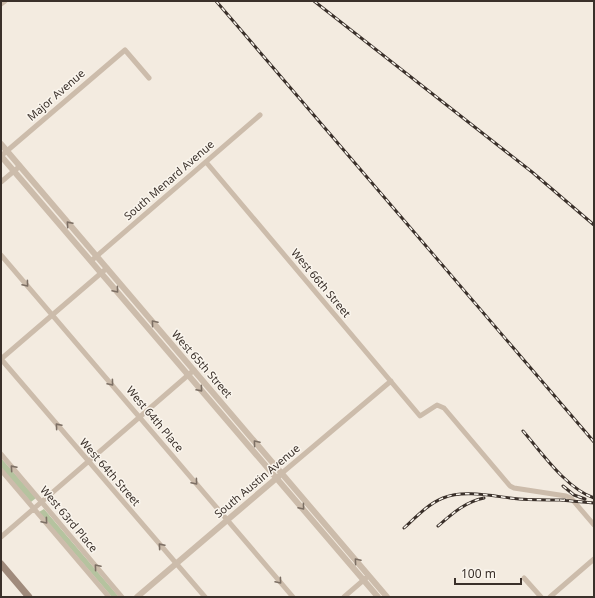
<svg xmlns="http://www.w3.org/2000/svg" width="595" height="598" font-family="'Noto Sans',sans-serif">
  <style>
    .green { fill: #b5c39f }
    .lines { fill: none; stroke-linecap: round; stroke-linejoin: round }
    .minor { stroke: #ccbcab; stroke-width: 5 }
    .tertiary { stroke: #ccbcab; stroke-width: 6 }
    .secondary { stroke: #a08b7c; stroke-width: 7 }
    .rail-casing { stroke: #3a302a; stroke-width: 3 }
    .rail { stroke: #faf5ed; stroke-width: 1.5; stroke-dasharray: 4.5; stroke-linecap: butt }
    .oneway { stroke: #7c6f64 }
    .labels { text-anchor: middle; stroke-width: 3; stroke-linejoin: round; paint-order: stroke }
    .street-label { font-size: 11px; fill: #3a302a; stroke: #faf5ed }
  </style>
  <rect width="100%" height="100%" fill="#f3ebe0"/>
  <!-- green -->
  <path class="green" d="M1,458L36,498L31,502L1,468Z
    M44,509L119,597H112L39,512Z"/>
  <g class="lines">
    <!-- minor -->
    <path class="minor" d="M1,4L5,1
      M1,156L125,50L149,78
      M206,162L420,416L437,405L444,408L510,486L514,488L566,496L571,498L594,525
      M1,182L20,166
      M1,255L293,597
      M91,261L260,115
      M107,268L1,359L205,597
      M1,454L122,597
      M1,470L109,597
      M282,473L391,381
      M1,537L194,370
      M524,578L541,597
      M344,597L366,578
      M550,597L594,559"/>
    <!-- tertiary -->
    <path class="tertiary" d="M1,144L387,597
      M1,156L378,597
      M137,597L279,476"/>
    <!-- secondary -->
    <path class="secondary" d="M1,564L29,597"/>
    <!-- rail casing -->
    <g class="rail-casing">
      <path id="rail" d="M216,1L594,442
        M314,1L532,172L594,225
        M523,431C542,453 566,488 594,498
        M563,486L574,495L585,499
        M560,500L594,503
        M438,526C453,513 465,502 484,498
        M404,528C416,517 428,504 443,498C465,489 496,497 519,499C534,500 550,500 565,500"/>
    </g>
    <!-- rail -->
    <use href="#rail" class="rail"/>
  </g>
  <!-- one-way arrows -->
  <defs><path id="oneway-chevron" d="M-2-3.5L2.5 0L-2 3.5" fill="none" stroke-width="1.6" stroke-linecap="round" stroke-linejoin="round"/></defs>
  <g class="oneway">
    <use href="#oneway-chevron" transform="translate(69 224) rotate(-131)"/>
    <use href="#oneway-chevron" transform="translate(26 284) rotate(50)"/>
    <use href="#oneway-chevron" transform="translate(116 290) rotate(50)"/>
    <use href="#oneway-chevron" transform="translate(154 323) rotate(-130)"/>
    <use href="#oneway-chevron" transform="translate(111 383) rotate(50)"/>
    <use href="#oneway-chevron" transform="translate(200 389) rotate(49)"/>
    <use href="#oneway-chevron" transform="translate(58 426) rotate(-131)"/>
    <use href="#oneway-chevron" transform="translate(256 443) rotate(-130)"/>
    <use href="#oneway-chevron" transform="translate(13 468) rotate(-131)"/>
    <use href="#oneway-chevron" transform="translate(195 482) rotate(50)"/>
    <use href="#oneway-chevron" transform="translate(302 507) rotate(50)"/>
    <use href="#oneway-chevron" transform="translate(45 521) rotate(50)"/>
    <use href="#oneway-chevron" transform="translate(161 546) rotate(-131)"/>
    <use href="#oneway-chevron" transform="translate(357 561) rotate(-130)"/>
    <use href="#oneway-chevron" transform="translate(97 567) rotate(-130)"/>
    <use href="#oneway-chevron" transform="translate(279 581) rotate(50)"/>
  </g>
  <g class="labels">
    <!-- street labels -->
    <g class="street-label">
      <text transform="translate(56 95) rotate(-41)" y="4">Major Avenue</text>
      <text transform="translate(169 180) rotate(-41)" y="4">South Menard Avenue</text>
      <text transform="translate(321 283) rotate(50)" y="4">West 66th Street</text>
      <text transform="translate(202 364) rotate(49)" y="4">West 65th Street</text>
      <text transform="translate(155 419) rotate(50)" y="4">West 64th Place</text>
      <text transform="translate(110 472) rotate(49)" y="4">West 64th Street</text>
      <text transform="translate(257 481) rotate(-40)" y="4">South Austin Avenue</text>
      <text transform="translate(69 519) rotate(50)" y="4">West 63rd Place</text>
    </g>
  </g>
  <!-- border -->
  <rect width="595" height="598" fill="none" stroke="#3a302a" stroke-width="4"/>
  <!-- scale -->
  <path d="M455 578v6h66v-6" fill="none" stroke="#3a302a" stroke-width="2"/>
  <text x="461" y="578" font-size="12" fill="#3a302a" stroke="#faf5ed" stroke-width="3" paint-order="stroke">100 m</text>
</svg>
